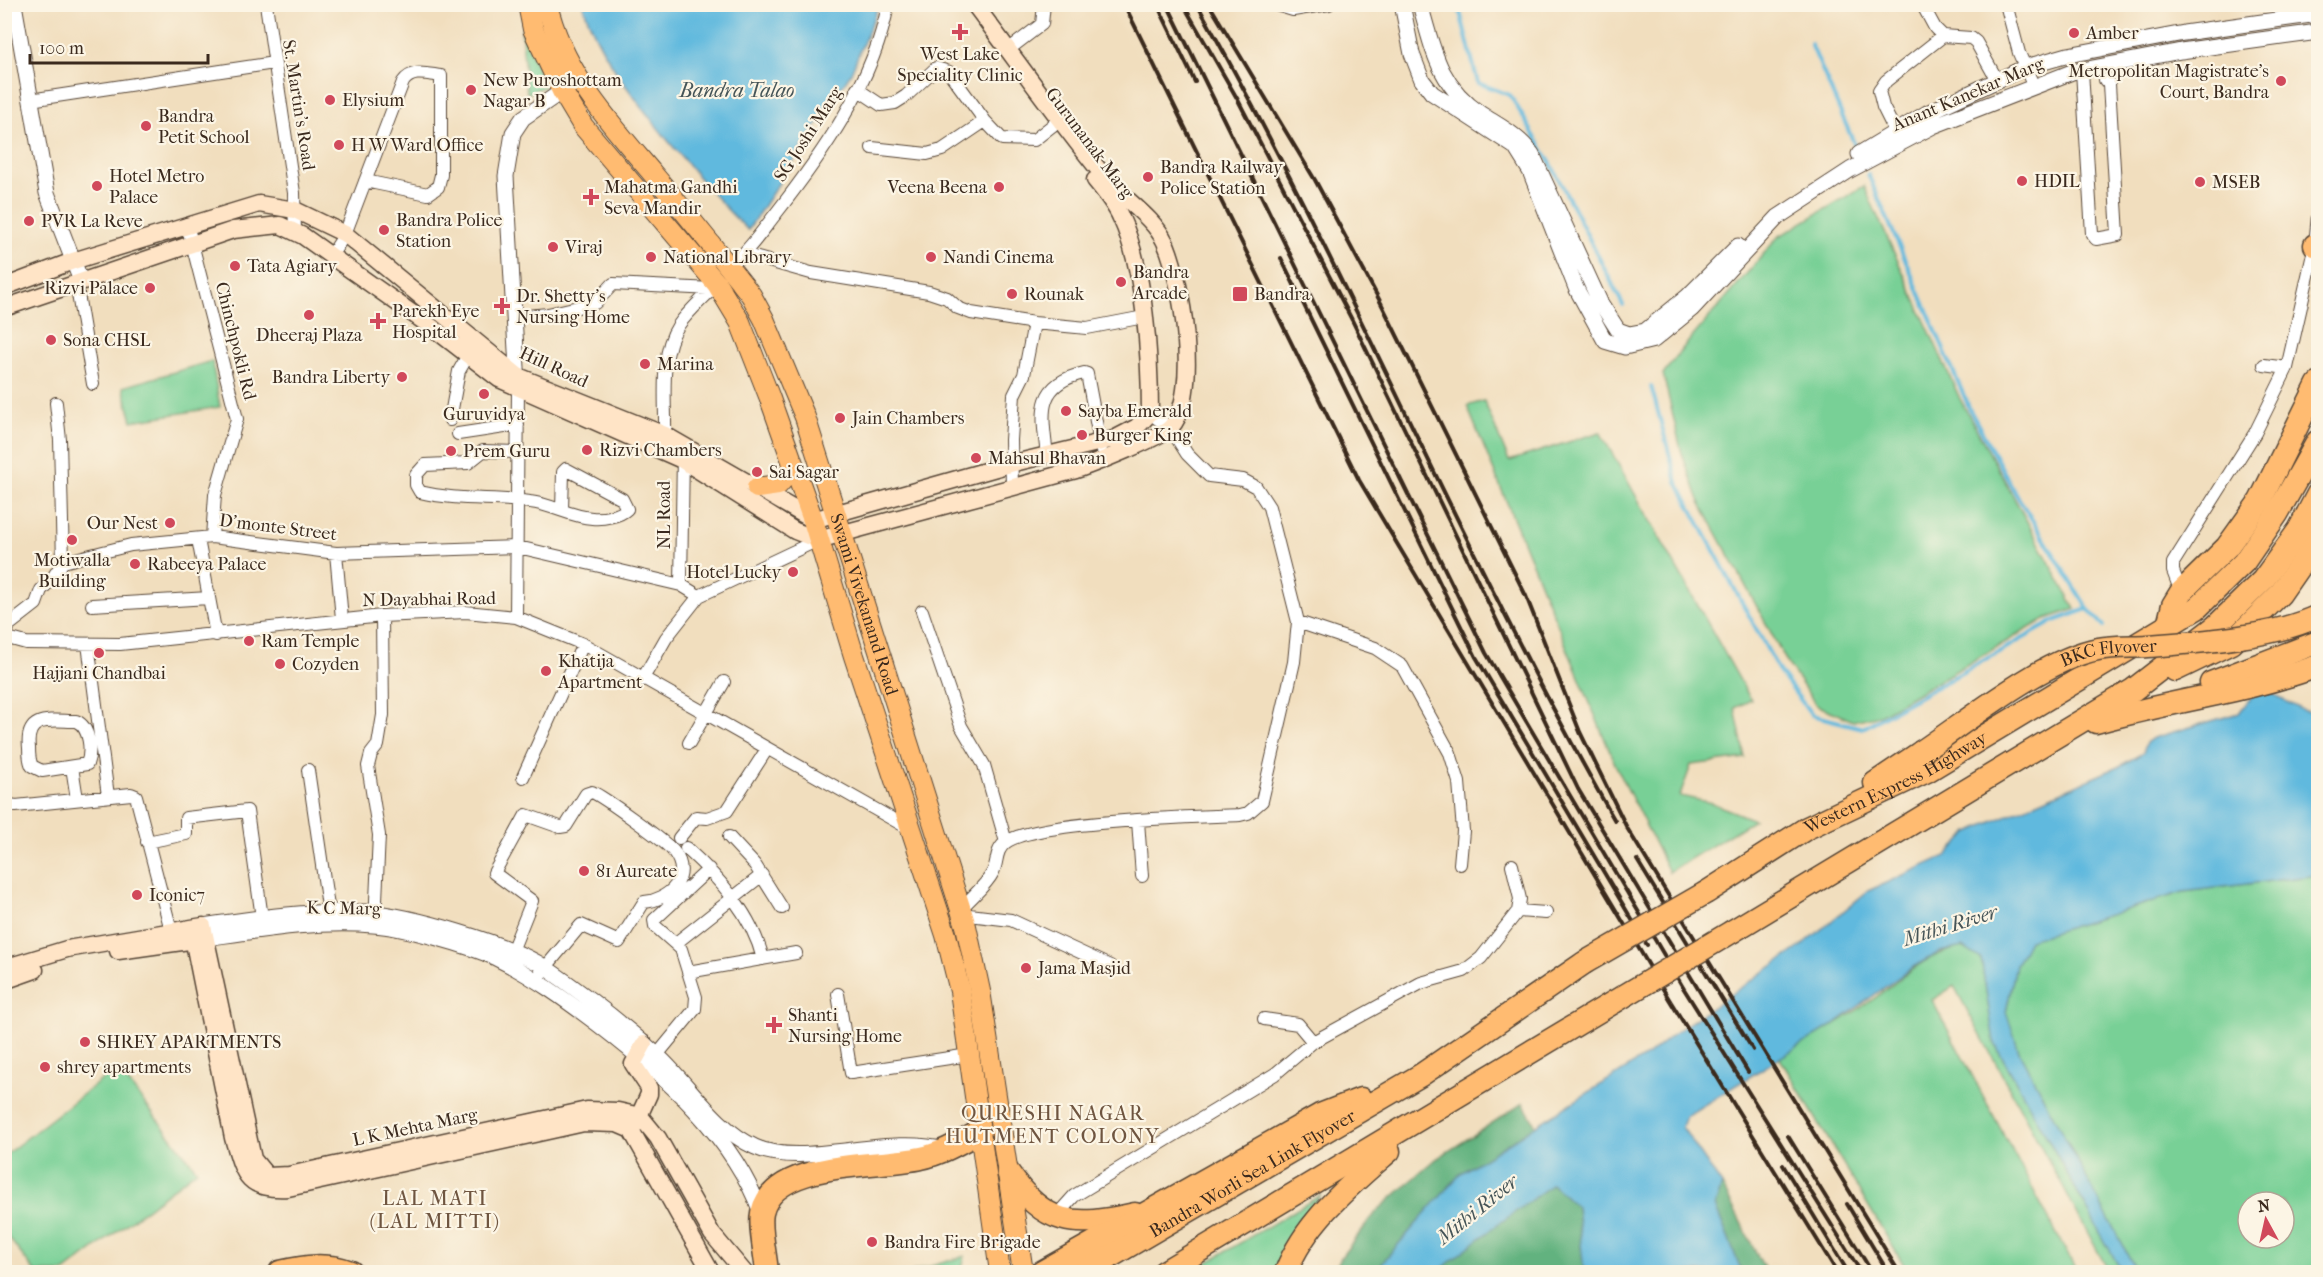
<svg xmlns="http://www.w3.org/2000/svg" width="2323" height="1277" font-family="'IM FELL French Canon',serif">
  <style>
    .green { fill: #78d096; stroke: #5a7d5a; stroke-width: 1.5; fill-rule: evenodd }
    .forest { fill: #62b27f; stroke: #4e6e4e; stroke-width: 1.5 }
    .water { fill: #61b9de; stroke: #4e727e; stroke-width: 1.5 }
    .lines { fill: none; stroke-linecap: round; stroke-linejoin: round }
    .stream { stroke: #61b9de; stroke-width: 4 }
    .minor-casing { stroke: #564536; stroke-width: 14 }
    .tertiary-casing { stroke: #564536; stroke-width: 17 }
    .secondary-casing { stroke: #564536; stroke-width: 19 }
    .primary-casing { stroke: #564536; stroke-width: 22 }
    .motorway-casing { stroke: #564536; stroke-width: 25 }
    .minor { stroke: #fff; stroke-width: 12 }
    .tertiary { stroke: #fff; stroke-width: 15 }
    .secondary { stroke: #ffe4c6; stroke-width: 16 }
    .primary { stroke: #ffbb71; stroke-width: 20 }
    .motorway { stroke: #ffbb71; stroke-width: 22 }
    .rail { stroke: #3b2a1e; stroke-width: 4 }
    .motorway-bridge-casing { stroke: #564536; stroke-width: 25; stroke-linecap: butt }
    .motorway-bridge { stroke: #ffbb71; stroke-width: 22 }
    .poi-dot { fill: #d1495b; stroke: #fcf5e5; stroke-width: 2 }
    .labels { text-anchor: middle; stroke-width: 4.5; stroke-linejoin: round; paint-order: stroke }
    .poi-label { font-size: 18px; fill: #3b2a1e; stroke: #fcf5e5; text-anchor: start }
    .street-label { font-size: 18px; fill: #3b2a1e; stroke: #fcf5e5 }
    .water-label { font-size: 20px; font-style: italic; fill: #465558; stroke: #fcf5e5 }
    .neighbourhood-label { font-size: 20px; letter-spacing: 1.5px; fill: #6f5540; stroke: #fcf5e5 }
  </style>
  <rect width="100%" height="100%" fill="#fcf5e5"/>
  <filter id="ink" filterUnits="userSpaceOnUse"><feTurbulence type="fractalNoise" baseFrequency=".0167" numOctaves="2"/><feDisplacementMap in="SourceGraphic" scale="12" xChannelSelector="R" yChannelSelector="G"/><feConvolveMatrix kernelMatrix="1 2 1 2 8 2 1 2 1" color-interpolation-filters="sRGB"/></filter>
  <filter id="wash" filterUnits="userSpaceOnUse"><feTurbulence type="fractalNoise" baseFrequency=".008" numOctaves="4" result="noise"/><feDisplacementMap in="SourceGraphic" scale="24" xChannelSelector="R" yChannelSelector="G"/><feGaussianBlur stdDeviation="1.35" result="paint"/><feColorMatrix in="noise" values="0 0 0 0 0 0 0 0 0 0 0 0 0 0 0 0 0 1.4 0 .05"/><feComposite in="paint" operator="in"/></filter>
  <g filter="url(#wash)">
    <rect width="100%" height="100%" fill="#f1debe"/>
    <!-- green -->
    <path class="green" d="M521,29L545,86L527,94Z
      M1864,186L1960,399L2075,609L2045,619L1880,715L1853,721L1816,705L1788,664L1699,500L1682,454L1663,374L1683,348L1778,237Z
      M212,361L220,407L132,421L123,387Z
      M1484,401L1509,461L1600,432L1751,700L1735,708L1745,758L1691,765L1680,796L1712,803L1754,820L1669,872L1615,764L1467,406Z
      M2318,875V1272H2137L2020,1054L2006,1012L2016,965L2029,940L2183,892ZM2248,1202H2284V1238H2248Z
      M1963,947L1981,958L1994,1042L2122,1272H2109L1954,986L1932,1000L2077,1272H1908L1779,1057C1812,1038 1844,1020 1875,998C1906,975 1923,955 1963,947Z
      M117,1068L197,1170L64,1272H35L5,1233V1155Z
      M1321,1195L1294,1235L1275,1272H1191Z
      M965,1256L961,1272H911Z"/>
    <!-- forest -->
    <path class="forest" d="M1523,1103L1536,1126L1461,1173L1374,1272H1334L1341,1257L1377,1211L1436,1159Z
      M1552,1184L1577,1207L1584,1272H1438C1474,1240 1514,1214 1552,1184Z
      M1722,1185L1766,1272H1742L1715,1206Z"/>
    <!-- water -->
    <path class="water" d="M583,5V4L879,5L851,73L748,230C717,201 692,169 665,137C633,96 599,55 583,5Z
      M2255,692L2273,694L2302,710L2318,714V875L2183,892L2029,940L2016,965L2006,1012L2020,1054L2137,1272H2122L1994,1042L1981,959L1963,947L1940,952L1913,967L1833,1025L1686,1116L1682,1127L1722,1185L1715,1206L1742,1272H1584L1577,1207L1552,1184C1514,1214 1474,1240 1438,1272H1374L1461,1173L1648,1055L1676,1032L1800,947L1868,891L1946,856L1969,832L2118,767L2143,753L2146,743L2153,738L2239,713Z"/>
    <g class="lines">
      <!-- stream -->
      <path class="stream" d="M1458,4L1478,83L1510,95L1550,162L1623,305
        M1811,44L1857,150
        M1868,174L1971,412L2016,494L2088,609
        M1651,386L1677,482L1780,673L1812,715L1863,728L2054,621L2088,609L2104,626"/>
    </g>
  </g>
  <g filter="url(#ink)">
    <g class="lines">
      <!-- minor casing -->
      <g class="minor-casing">
        <path id="minor" d="M266,4L294,193L295,232
          M1273,4L1293,10L1329,4
          M1922,4L1935,28L1943,36L1971,38L1976,42L1997,80
          M2006,4L2019,53L2033,85
          M1008,50L1042,24L1044,4
          M2082,71L2092,234L2096,239L2118,235L2109,84L2105,80
          M857,89L881,105L895,103L906,96L936,68L949,72L985,121L1002,139L1034,140L1053,125
          M30,100L274,63
          M1899,139L1883,107L1879,91L1886,81L1943,36
          M872,148L927,154L942,150L985,121
          M187,224L237,419L215,495L212,537
          M743,254L811,273L929,292L947,298L958,308L971,313L1034,323L1087,328L1144,317
          M331,256L345,234L403,82C412,69 426,74 441,76V175L438,187L428,194L365,181
          M739,258C752,246 763,230 774,216C821,156 875,81 888,4
          M76,282L93,384
          M516,317L548,314L595,303L613,284L712,289
          M2264,365L2287,368
          M56,403L60,440L63,562
          M450,420L459,371L471,350
          M458,434L518,425
          M665,435C666,401 659,355 678,326C688,311 704,298 716,285
          M518,452L483,451L468,463L425,465L416,475V485L420,492C457,501 493,497 530,502C551,504 571,517 592,518C603,519 620,516 627,509L622,499L566,469L563,472L562,510
          M1047,455C1042,414 1035,384 1084,373L1087,374L1101,448
          M1012,487L1011,440L1014,395L1024,375L1034,323
          M198,539L216,635
          M336,553L342,619
          M681,585L683,454
          M2181,592L2173,571V563L2255,433L2287,368L2315,245L2318,215
          M92,605L209,598
          M922,611L961,726L984,765L1006,842
          M516,617L518,388
          M1298,622L1375,648L1402,666L1450,753L1459,782L1463,831L1460,864
          M4,637L26,643L120,644L382,616L466,612L516,617L583,644L910,829
          M5,637L9,625L36,604L41,590L52,579L63,562L131,545L212,537L336,553L518,547L681,585L699,596
          M88,644L108,796
          M642,680L666,638L699,596L818,540
          M76,721C90,727 92,751 87,764L42,771L32,766C29,760 29,754 29,748C25,714 52,721 76,721Z
          M689,743L724,682
          M72,767L77,799
          M308,770L330,920
          M523,777L583,644
          M4,804L16,806L131,794L136,796L173,938
          M1138,821L1142,876
          M729,837L755,865L782,908
          M679,838L696,817L707,818L727,811L767,749
          M147,842L186,834V818L247,811L263,925
          M686,848C720,879 752,914 763,959
          M1512,865L1520,899L1518,911
          M960,910C970,898 986,886 993,872C998,862 995,851 1005,843C1031,821 1198,817 1240,815L1248,813L1262,801L1294,662L1298,622L1269,507L1256,487L1243,480L1209,476L1187,454L1171,429L1150,413
          M961,914L1011,920L1110,966
          M375,922L379,835L368,766L371,754L378,745L383,715L382,616
          M676,943L762,875
          M512,951L532,901L494,873L526,815L560,827L566,826L586,794L592,792C602,796 668,843 674,852C693,877 669,900 644,902L619,942L581,925L540,974
          M688,972L796,953
          M838,994L851,1073L969,1055
          M1264,1019L1298,1024L1313,1042
          M657,1055L695,1009L696,997L681,949L655,926L654,920L709,869
          M1056,1216L1074,1196L1275,1074L1313,1042L1421,983L1464,971L1481,958L1518,911L1546,913"/>
      </g>
      <!-- tertiary casing -->
      <g class="tertiary-casing">
        <path id="tertiary" d="M14,4L47,193L81,281
          M1402,4L1412,54L1422,80L1432,93L1515,147L1530,171L1576,288L1605,341L1625,347L1654,340L1692,309L1778,217L1850,170L1933,126L2072,72L2181,51L2318,32
          M1420,4C1433,50 1439,86 1481,114C1501,127 1518,135 1532,154L1600,302L1618,330L1629,334L1645,331L1688,296L1738,246
          M1859,154L1927,113L2026,67L2068,55L2184,33L2318,14
          M518,385L506,176L513,133L523,118L571,85
          M203,926C257,918 311,910 366,912C409,915 511,944 546,968C584,994 623,1024 657,1055C689,1084 715,1129 755,1147C803,1169 887,1134 944,1150
          M206,938C261,930 318,920 373,925C404,927 467,945 496,958C533,976 566,1000 599,1025C665,1076 733,1135 762,1215"/>
      </g>
      <!-- secondary casing -->
      <g class="secondary-casing">
        <path id="secondary" d="M4,287L73,261L259,204L295,210L345,234L518,376L665,435L813,520L1010,464L1114,439L1137,427L1150,413C1150,356 1145,269 1121,218C1115,204 1105,192 1095,180
          M4,308L233,230L280,225L303,236L331,256L433,328L499,379L682,460L795,531L818,540L1076,470C1091,465 1164,436 1171,427C1201,393 1182,280 1165,242C1152,215 1121,198 1103,175C1058,120 1017,61 974,4
          M191,928L233,1138C244,1175 246,1190 288,1188L584,1123L617,1124L631,1130L711,1272
          M118,951L203,939
          M4,968L67,949L203,926L253,1159L267,1176L289,1175L587,1110L618,1111L640,1116L658,1138L712,1234L744,1272
          M4,981L35,970
          M635,1125L649,1094V1088L633,1064L644,1044"/>
      </g>
      <!-- primary casing -->
      <g class="primary-casing">
        <g id="primary">
          <path d="M528,4L533,29L562,91L583,126L717,284L740,322L769,396L813,520L854,656L946,935L960,991L1000,1272"/>
          <path id="s1" d="M547,4C562,71 610,123 653,174C686,213 719,254 751,295L764,319L805,417L966,926L980,991L1023,1272"/>
          <path d="M757,488L778,485L794,467"/>
        </g>
      </g>
      <!-- motorway casing -->
      <g class="motorway-casing">
        <g id="motorway">
          <path d="M2315,245L2318,246"/>
          <path d="M2168,626L2173,605L2181,592L2227,547L2260,501L2318,384"/>
          <path d="M2175,670L2231,643L2280,594L2318,539"/>
          <path d="M2211,683L2318,642"/>
          <path d="M2096,722C2170,701 2247,692 2318,666"/>
          <path d="M1875,783L1921,752"/>
          <path id="s2" d="M1707,892L1807,828L1927,771L2197,608L2244,562L2277,514L2318,441"/>
          <path d="M1733,931L2133,690L2215,627L2263,580L2299,530L2318,494"/>
          <path d="M1008,1172C1045,1226 1073,1228 1135,1214"/>
          <path d="M280,1272C305,1266 327,1263 351,1272"/>
          <path d="M767,1272C766,1257 759,1228 762,1213C774,1159 878,1168 921,1158C941,1154 961,1142 979,1132"/>
          <path d="M1042,1272L1320,1115L1361,1099"/>
          <path id="s3" d="M1084,1272L1421,1075L1584,963"/>
          <path d="M1164,1272L1614,1002"/>
          <path d="M1286,1272C1305,1222 1349,1186 1389,1151"/>
        </g>
      </g>
      <!-- minor -->
      <use href="#minor" class="minor"/>
      <!-- tertiary -->
      <use href="#tertiary" class="tertiary"/>
      <!-- secondary -->
      <use href="#secondary" class="secondary"/>
      <!-- primary -->
      <use href="#primary" class="primary"/>
      <!-- motorway -->
      <use href="#motorway" class="motorway"/>
      <!-- rail -->
      <path class="rail" d="M1124,4L1359,480L1669,999L1837,1272
        M1157,4L1195,82
        M1167,4L1486,653L1684,989L1861,1272
        M1183,4L1238,100L1352,320L1578,789L1748,1072
        M1197,4C1348,271 1463,555 1615,821
        M1209,4L1315,180L1381,303L1526,596L1580,732L1627,828L1899,1272
        M1281,258L1476,657L1647,945
        M1637,860L1753,1050
        M1788,1136L1872,1272
        M1783,1165L1848,1272
        M1847,1204L1888,1272"/>
      <!-- motorway-bridge casing -->
      <g class="motorway-bridge-casing">
        <g id="motorway-bridge">
          <path id="s4" d="M1921,752C1969,720 2042,660 2098,649C2114,646 2132,647 2148,646C2201,642 2271,638 2318,616"/>
          <path d="M1584,963L1707,892"/>
          <path d="M1614,1002L1733,931"/>
        </g>
      </g>
      <!-- motorway-bridge -->
      <use href="#motorway-bridge" class="motorway-bridge"/>
    </g>
  </g>
  <!-- markers -->
  <g class="poi-dot">
    <path d="M957 23h6v6h6v6h-6v6h-6v-6h-6v-6h6z"/>
    <circle cx="2074" cy="33" r="6"/>
    <circle cx="2281" cy="81" r="6"/>
    <circle cx="471" cy="90" r="6"/>
    <circle cx="330" cy="100" r="6"/>
    <circle cx="146" cy="126" r="6"/>
    <circle cx="339" cy="145" r="6"/>
    <circle cx="1148" cy="177" r="6"/>
    <circle cx="2022" cy="181" r="6"/>
    <circle cx="2200" cy="182" r="6"/>
    <circle cx="97" cy="186" r="6"/>
    <circle cx="999" cy="187" r="6"/>
    <path d="M588 188h6v6h6v6h-6v6h-6v-6h-6v-6h6z"/>
    <circle cx="29" cy="221" r="6"/>
    <circle cx="384" cy="230" r="6"/>
    <circle cx="553" cy="247" r="6"/>
    <circle cx="651" cy="257" r="6"/>
    <circle cx="931" cy="257" r="6"/>
    <circle cx="235" cy="266" r="6"/>
    <circle cx="1121" cy="282" r="6"/>
    <circle cx="150" cy="288" r="6"/>
    <circle cx="1012" cy="294" r="6"/>
    <rect x="1232" y="286" width="16" height="16" rx="3"/>
    <path d="M499 297h6v6h6v6h-6v6h-6v-6h-6v-6h6z"/>
    <circle cx="309" cy="315" r="6"/>
    <path d="M375 312h6v6h6v6h-6v6h-6v-6h-6v-6h6z"/>
    <circle cx="51" cy="340" r="6"/>
    <circle cx="645" cy="364" r="6"/>
    <circle cx="402" cy="377" r="6"/>
    <circle cx="484" cy="394" r="6"/>
    <circle cx="1066" cy="411" r="6"/>
    <circle cx="840" cy="418" r="6"/>
    <circle cx="1082" cy="435" r="6"/>
    <circle cx="587" cy="450" r="6"/>
    <circle cx="451" cy="451" r="6"/>
    <circle cx="976" cy="458" r="6"/>
    <circle cx="757" cy="472" r="6"/>
    <circle cx="170" cy="523" r="6"/>
    <circle cx="72" cy="540" r="6"/>
    <circle cx="135" cy="564" r="6"/>
    <circle cx="793" cy="572" r="6"/>
    <circle cx="249" cy="641" r="6"/>
    <circle cx="99" cy="653" r="6"/>
    <circle cx="280" cy="664" r="6"/>
    <circle cx="546" cy="671" r="6"/>
    <circle cx="584" cy="871" r="6"/>
    <circle cx="137" cy="895" r="6"/>
    <circle cx="1026" cy="968" r="6"/>
    <path d="M771 1016h6v6h6v6h-6v6h-6v-6h-6v-6h6z"/>
    <circle cx="85" cy="1042" r="6"/>
    <circle cx="45" cy="1067" r="6"/>
    <circle cx="872" cy="1242" r="6"/>
  </g>
  <g class="labels">
    <!-- poi labels -->
    <g class="poi-label">
      <text x="2086" y="39">Amber</text>
      <text x="960" y="60" text-anchor="middle">West Lake<tspan x="960" dy="21">Speciality Clinic</tspan></text>
      <text x="2269" y="77" text-anchor="end">Metropolitan Magistrate's<tspan x="2269" dy="21">Court, Bandra</tspan></text>
      <text x="483" y="86">New Puroshottam<tspan x="483" dy="21">Nagar B</tspan></text>
      <text x="342" y="106">Elysium</text>
      <text x="158" y="122">Bandra<tspan x="158" dy="21">Petit School</tspan></text>
      <text x="351" y="151">H W Ward Office</text>
      <text x="1160" y="173">Bandra Railway<tspan x="1160" dy="21">Police Station</tspan></text>
      <text x="109" y="182">Hotel Metro<tspan x="109" dy="21">Palace</tspan></text>
      <text x="2034" y="187">HDIL</text>
      <text x="2212" y="188">MSEB</text>
      <text x="604" y="193">Mahatma Gandhi<tspan x="604" dy="21">Seva Mandir</tspan></text>
      <text x="987" y="193" text-anchor="end">Veena Beena</text>
      <text x="396" y="226">Bandra Police<tspan x="396" dy="21">Station</tspan></text>
      <text x="41" y="227">PVR La Reve</text>
      <text x="565" y="253">Viraj</text>
      <text x="663" y="263">National Library</text>
      <text x="943" y="263">Nandi Cinema</text>
      <text x="247" y="272">Tata Agiary</text>
      <text x="1133" y="278">Bandra<tspan x="1133" dy="21">Arcade</tspan></text>
      <text x="138" y="294" text-anchor="end">Rizvi Palace</text>
      <text x="1024" y="300">Rounak</text>
      <text x="1254" y="300">Bandra</text>
      <text x="516" y="302">Dr. Shetty's<tspan x="516" dy="21">Nursing Home</tspan></text>
      <text x="392" y="317">Parekh Eye<tspan x="392" dy="21">Hospital</tspan></text>
      <text x="309" y="341" text-anchor="middle">Dheeraj Plaza</text>
      <text x="63" y="346">Sona CHSL</text>
      <text x="657" y="370">Marina</text>
      <text x="390" y="383" text-anchor="end">Bandra Liberty</text>
      <text x="1078" y="417">Sayba Emerald</text>
      <text x="484" y="420" text-anchor="middle">Guruvidya</text>
      <text x="852" y="424">Jain Chambers</text>
      <text x="1094" y="441">Burger King</text>
      <text x="599" y="456">Rizvi Chambers</text>
      <text x="463" y="457">Prem Guru</text>
      <text x="988" y="464">Mahsul Bhavan</text>
      <text x="769" y="478">Sai Sagar</text>
      <text x="158" y="529" text-anchor="end">Our Nest</text>
      <text x="72" y="566" text-anchor="middle">Motiwalla<tspan x="72" dy="21">Building</tspan></text>
      <text x="147" y="570">Rabeeya Palace</text>
      <text x="781" y="578" text-anchor="end">Hotel Lucky</text>
      <text x="261" y="647">Ram Temple</text>
      <text x="558" y="667">Khatija<tspan x="558" dy="21">Apartment</tspan></text>
      <text x="292" y="670">Cozyden</text>
      <text x="99" y="679" text-anchor="middle">Hajjani Chandbai</text>
      <text x="596" y="877">81 Aureate</text>
      <text x="149" y="901">Iconic7</text>
      <text x="1038" y="974">Jama Masjid</text>
      <text x="788" y="1021">Shanti<tspan x="788" dy="21">Nursing Home</tspan></text>
      <text x="97" y="1048">SHREY APARTMENTS</text>
      <text x="57" y="1073">shrey apartments</text>
      <text x="884" y="1248">Bandra Fire Brigade</text>
    </g>
    <!-- street labels -->
    <g class="street-label">
      <text transform="translate(1968 94) rotate(-23)" y="6">Anant Kanekar Marg</text>
      <text transform="translate(299 105) rotate(81)" y="6">St. Martin's Road</text>
      <text transform="translate(808 134) rotate(-57)" y="6">SG Joshi Marg</text>
      <text transform="translate(1090 143) rotate(53)" y="6">Gurunanak Marg</text>
      <text transform="translate(236 341) rotate(76)" y="6">Chinchpokli Rd</text>
      <text transform="translate(554 367) rotate(25)" y="6">Hill Road</text>
      <text transform="translate(664 515) rotate(-90)" y="6">NL Road</text>
      <text transform="translate(278 527) rotate(7)" y="6">D'monte Street</text>
      <text transform="translate(429 599) rotate(-1)" y="6">N Dayabhai Road</text>
      <text dy="6" stroke="none"><textPath href="#s1" startOffset="688">Swami Vivekanand Road</textPath></text>
      <text dy="6" stroke="none"><textPath href="#s4" startOffset="216">BKC Flyover</textPath></text>
      <text dy="6" stroke="none"><textPath href="#s2" startOffset="218">Western Express Highway</textPath></text>
      <text transform="translate(344 908) rotate(1)" y="6">K C Marg</text>
      <text transform="translate(415 1127) rotate(-12)" y="6">L K Mehta Marg</text>
      <text dy="6" stroke="none"><textPath href="#s3" startOffset="195">Bandra Worli Sea Link Flyover</textPath></text>
    </g>
    <!-- water labels -->
    <g class="water-label">
      <text x="737" y="97">Bandra Talao</text>
      <text transform="translate(1950 925) rotate(-17)" y="7">Mithi River</text>
      <text transform="translate(1477 1209) rotate(-39)" y="7">Mithi River</text>
    </g>
    <!-- neighbourhood labels -->
    <g class="neighbourhood-label">
      <text x="1053" y="1120">QURESHI NAGAR<tspan x="1053" dy="23">HUTMENT COLONY</tspan></text>
      <text x="435" y="1205">LAL MATI<tspan x="435" dy="23">(LAL MITTI)</tspan></text>
    </g>
  </g>
  <!-- margin -->
  <rect width="2323" height="1277" fill="none" stroke="#fcf5e5" stroke-width="24"/>
  <!-- north arrow -->
  <g transform="translate(2266 1220) rotate(352)"><circle r="28" fill="#fcf5e5" stroke="#afa495" stroke-width="1.5"/>
  <path d="M0-4.5L10 22L0 15L-10 22Z" fill="#d1495b"/>
  <text y="-9" font-size="16" font-weight="bold" text-anchor="middle" fill="#3b2a1e">N</text>
  </g>
  <!-- scale -->
  <path d="M30 54v9h178v-9" fill="none" stroke="#3b2a1e" stroke-width="3"/>
  <text x="39" y="54" font-size="18" fill="#3b2a1e" stroke="#fcf5e5" stroke-width="4.5" paint-order="stroke">100 m</text>
</svg>
